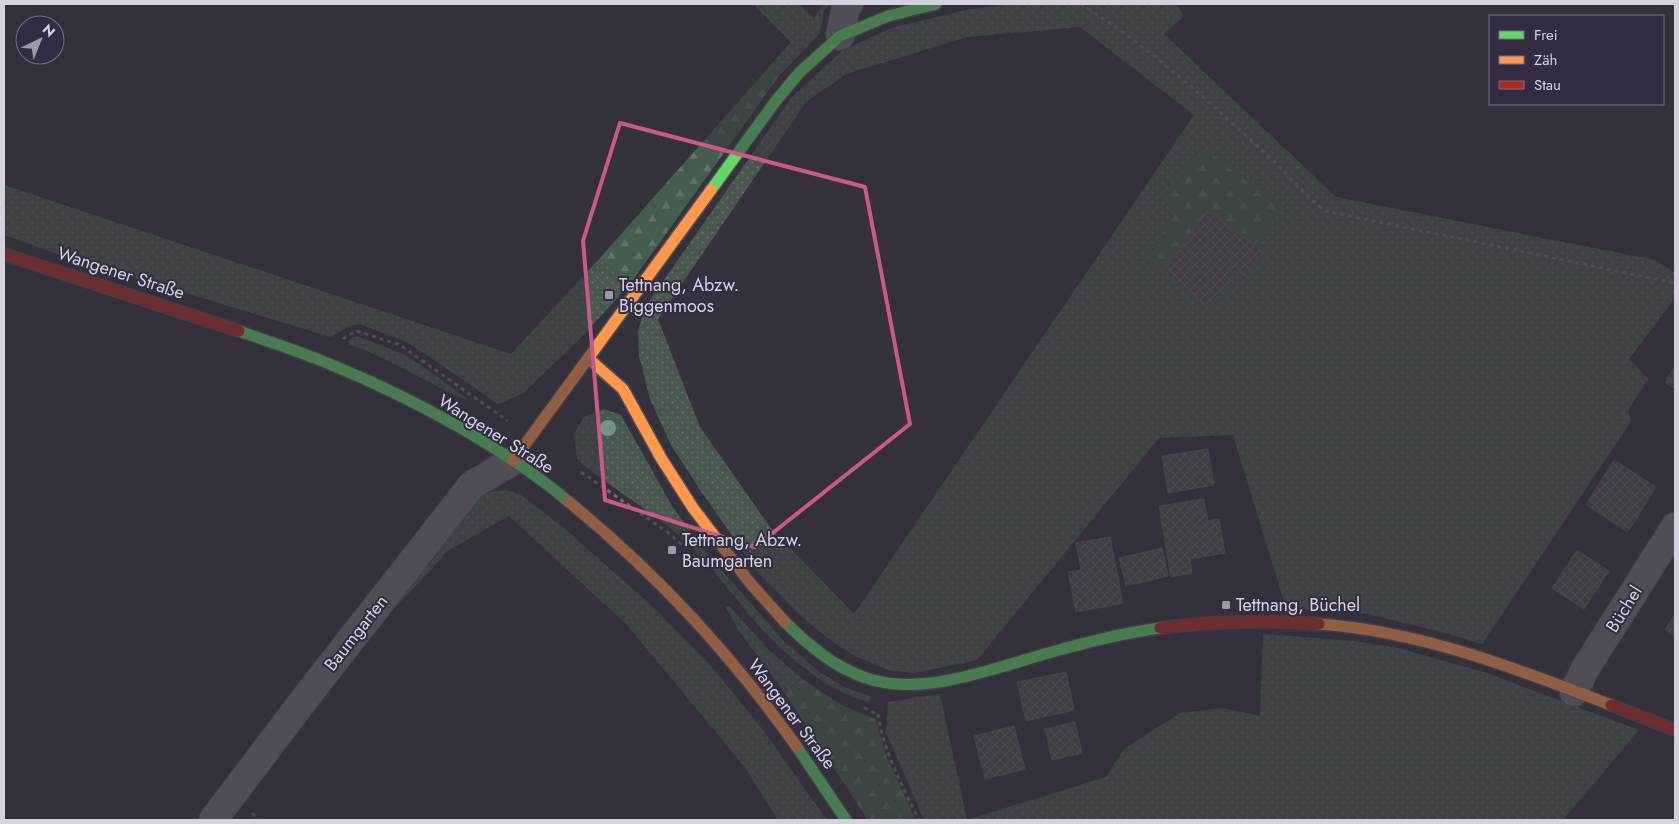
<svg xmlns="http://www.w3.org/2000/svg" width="1679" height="824" font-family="Jost,sans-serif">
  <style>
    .grass { fill: url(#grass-dots); fill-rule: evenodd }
    .forest { fill: url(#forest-firs) }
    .building { fill: url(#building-cross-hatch); stroke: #60595d }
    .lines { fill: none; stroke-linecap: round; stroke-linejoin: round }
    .street-casing { stroke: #514f58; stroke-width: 30 }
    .fast-casing { stroke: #514f58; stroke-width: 14 }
    .slow-casing { stroke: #514f58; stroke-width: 14 }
    .jam-casing { stroke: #514f58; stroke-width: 14 }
    .path { stroke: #6f6d75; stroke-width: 3; stroke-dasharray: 4 4; stroke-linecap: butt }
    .street { stroke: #716f78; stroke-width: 28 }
    .fast { stroke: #63d668; stroke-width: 11 }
    .slow { stroke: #ff974d; stroke-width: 11 }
    .jam { stroke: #b3261e; stroke-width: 11 }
    .tree { fill: #749283 }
    .marked { fill: none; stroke: #c85989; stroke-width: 4; stroke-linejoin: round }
    .poi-dot { fill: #9c9aa6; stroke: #322d42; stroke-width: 2 }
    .labels { text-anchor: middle; stroke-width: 4; stroke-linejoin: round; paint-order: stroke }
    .street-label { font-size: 18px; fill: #d4d2df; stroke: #322d42 }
    .poi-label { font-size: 18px; fill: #d4d2df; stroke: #322d42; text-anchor: start }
  </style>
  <defs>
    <pattern id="grass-dots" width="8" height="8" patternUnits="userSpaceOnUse" patternTransform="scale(1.25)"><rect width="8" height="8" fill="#49584f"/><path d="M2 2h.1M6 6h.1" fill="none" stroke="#626f68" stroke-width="1.8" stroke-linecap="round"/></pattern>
    <pattern id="forest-firs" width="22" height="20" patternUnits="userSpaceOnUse" patternTransform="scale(1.25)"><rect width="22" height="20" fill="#455d4f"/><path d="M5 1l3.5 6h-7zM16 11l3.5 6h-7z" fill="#5f7368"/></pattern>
    <pattern id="building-cross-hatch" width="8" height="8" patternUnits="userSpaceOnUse" patternTransform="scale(1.25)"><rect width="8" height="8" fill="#50484c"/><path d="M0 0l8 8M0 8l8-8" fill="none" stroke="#686265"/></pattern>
  </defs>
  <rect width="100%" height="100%" fill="#35323d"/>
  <!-- grass -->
  <path class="grass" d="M753,4H798L814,18L823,4H831L824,10L820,33L779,76L770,66L791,42Z
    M1011,4H1176L1184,16L1164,34L1336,197L1655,260L1675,273V298L1629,359L1648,379L1628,410L1631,421L1482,644L1434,630L1367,614L1286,608L1233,435L1159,438L977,660L915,673L888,670L855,656L834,643L803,618L760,575L700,490L671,445L650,399L639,356L638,331L645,307L792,97L842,51L891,28L966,10ZM1080,27L1194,115L854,614L770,527L700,427L658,319L806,102L846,74L967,37Z
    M4,185L511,354L599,259L630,284L577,342L522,394L498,404L427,355L403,340L359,324L349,326L331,337L60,255L4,235Z
    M353,337H359L403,354L422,366L470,401C428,385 391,358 348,344V341Z
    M604,409L621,415L672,506L704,550L781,638L818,671L844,687L872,697L867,702C857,698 845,694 836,689C810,675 780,649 760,627C733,597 710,562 680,536C647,508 609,487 577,459L574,434L584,417Z
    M507,490L521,495L564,528L652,606L711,666L760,726L827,820H778L744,766L626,624L509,516L449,550L343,664L477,498L485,493Z
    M729,606L770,651L802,679L784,692L739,631L726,608Z
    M1263,634L1354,641L1398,648L1487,673L1639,730L1563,820H924L886,732L888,702L940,694L967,820L1106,777L1124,749L1180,713L1222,708L1260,716Z"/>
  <!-- forest -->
  <path class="forest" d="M770,66L779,76L630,284L599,259Z
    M1202,148L1284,209L1254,245L1208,211L1163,272L1146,263L1177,210L1162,197Z
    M802,679L841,705L875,719L887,758L916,820H868L784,692Z"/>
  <!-- building -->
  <path class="building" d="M1208,211L1263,252L1245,276L1237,270L1210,307L1163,272Z
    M610,287L617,293L608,304L601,297Z
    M1675,366V389L1665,382Z
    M1208,449L1214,485L1168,493L1162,456Z
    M1614,460L1656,487L1628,532L1586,505Z
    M1204,499L1208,521L1219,519L1225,553L1190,559L1192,573L1171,577L1159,506Z
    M1110,537L1123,603L1076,612L1068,572L1081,570L1076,543Z
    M1162,548L1168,576L1126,586L1119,558Z
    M1577,550L1609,571L1584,609L1552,588Z
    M1675,614V637L1665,630Z
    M1066,672L1074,710L1026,721L1017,682Z
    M1075,722L1082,753L1052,760L1045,729Z
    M1014,726L1025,769L985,779L974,736Z"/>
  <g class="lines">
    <!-- street casing -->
    <g class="street-casing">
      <path id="street" d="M840,36L845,11L849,4
        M1574,692L1585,669L1675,527
        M213,820L310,692L472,485L513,461"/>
    </g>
    <!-- fast casing -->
    <g class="fast-casing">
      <path id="fast" d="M711,190L775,102L799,73L840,36L888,16L936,4
        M239,331C270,342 301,352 332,365C412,398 502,446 569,502
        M785,622C808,645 834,667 866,678C922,698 997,667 1052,652C1087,642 1123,633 1160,628
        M797,747L846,820"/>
    </g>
    <!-- slow casing -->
    <g class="slow-casing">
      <path id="slow" d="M589,359L623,389L661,458L693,508L750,583L785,622
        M513,461L711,190
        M569,502C658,575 730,653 797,747
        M1319,624C1420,631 1518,669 1611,705"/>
    </g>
    <!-- jam casing -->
    <g class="jam-casing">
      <path id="jam" d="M4,254L239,331
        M1160,628C1213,621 1266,620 1319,624
        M1611,705L1675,730"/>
    </g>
    <!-- path -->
    <path class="path" d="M1081,4C1148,46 1207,100 1265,153C1286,172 1303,194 1326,211L1675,283
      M343,339L348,335L357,331L400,345L508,421
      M581,472L670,534L685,548
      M864,708L877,714
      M878,714C883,750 903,788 919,820
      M252,813L258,820"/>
    <!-- street -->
    <use href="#street" class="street"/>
    <!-- fast -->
    <use href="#fast" class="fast"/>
    <!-- slow -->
    <use href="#slow" class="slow"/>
    <!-- jam -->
    <use href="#jam" class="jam"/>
  </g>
  <!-- trees -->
  <circle class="tree" cx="608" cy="428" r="8"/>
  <!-- marked area -->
  <path d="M0 0H1679V824H0ZM620,123L865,187L910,424L755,547L605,500L583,241Z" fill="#35323d" fill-opacity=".55" fill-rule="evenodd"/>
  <path class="marked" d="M620,123L865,187L910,424L755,547L605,500L583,241Z"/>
  <!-- markers -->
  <g class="poi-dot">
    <rect x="604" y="290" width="10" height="10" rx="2.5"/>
    <rect x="667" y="545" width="10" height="10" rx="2.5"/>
    <rect x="1221" y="600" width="10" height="10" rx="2.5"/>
  </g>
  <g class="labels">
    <!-- street labels -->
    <g class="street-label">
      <text transform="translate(121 273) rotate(18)" y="6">Wangener Straße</text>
      <text transform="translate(496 434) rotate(32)" y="6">Wangener Straße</text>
      <text transform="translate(1624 609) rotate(-58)" y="6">Büchel</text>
      <text transform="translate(356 633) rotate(-52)" y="6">Baumgarten</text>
      <text transform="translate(792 714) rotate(53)" y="6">Wangener Straße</text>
    </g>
    <!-- poi labels -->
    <g class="poi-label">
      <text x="619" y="291">Tettnang, Abzw.<tspan x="619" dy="21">Biggenmoos</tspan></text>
      <text x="682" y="546">Tettnang, Abzw.<tspan x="682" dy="21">Baumgarten</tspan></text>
      <text x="1236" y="611">Tettnang, Büchel</text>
    </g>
  </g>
  <!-- border -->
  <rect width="1679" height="824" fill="none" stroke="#d4d2df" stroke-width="10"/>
  <!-- legend -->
  <rect x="1489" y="15" width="175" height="90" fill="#322d42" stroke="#736f81"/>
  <rect x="1499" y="31" width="25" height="8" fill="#63d668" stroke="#736f81"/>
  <text x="1534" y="40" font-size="15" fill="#d4d2df">Frei</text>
  <rect x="1499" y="56" width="25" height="8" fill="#ff974d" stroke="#736f81"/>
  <text x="1534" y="65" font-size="15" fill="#d4d2df">Zäh</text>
  <rect x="1499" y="81" width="25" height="8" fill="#b3261e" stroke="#736f81"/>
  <text x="1534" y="90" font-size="15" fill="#d4d2df">Stau</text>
  <!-- north arrow -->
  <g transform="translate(40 40) rotate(43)"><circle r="24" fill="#322d42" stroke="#736f81"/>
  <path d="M0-4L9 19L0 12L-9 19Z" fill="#9c9aa6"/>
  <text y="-8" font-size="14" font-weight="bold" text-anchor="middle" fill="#d4d2df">N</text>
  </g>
</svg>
